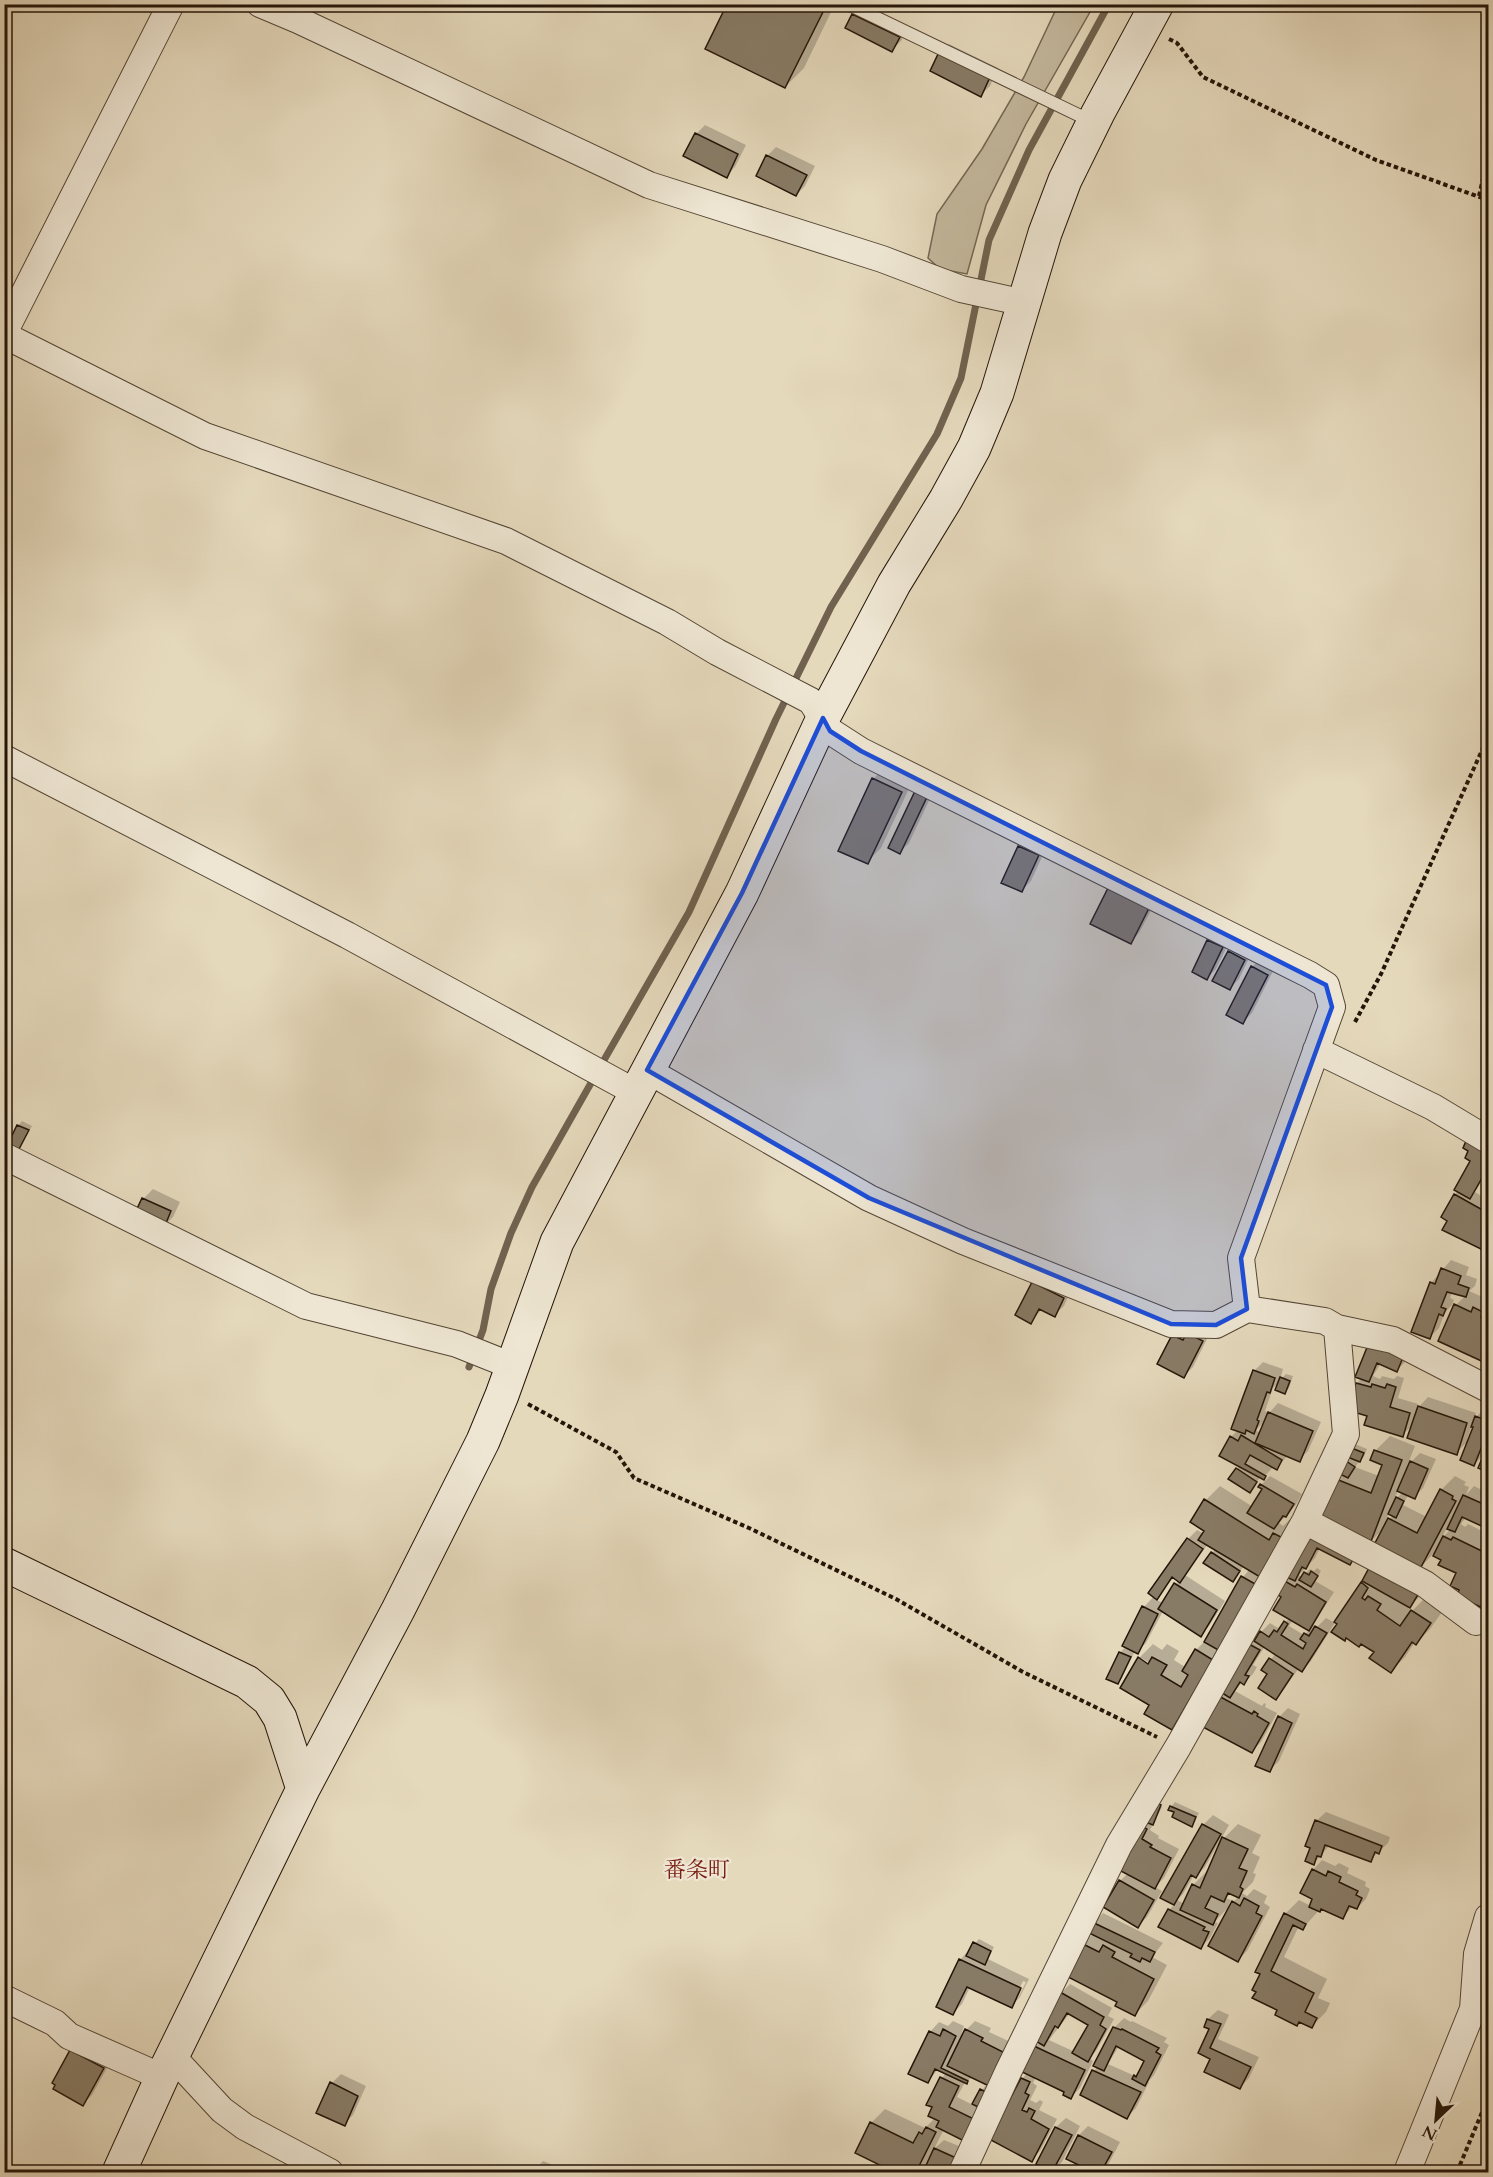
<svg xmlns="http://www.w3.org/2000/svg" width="1493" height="2177" font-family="Cardo,'Noto Serif JP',serif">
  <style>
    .green { fill: #c4b89d; stroke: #746652; stroke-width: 1.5 }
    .shadow { fill: #0003; fill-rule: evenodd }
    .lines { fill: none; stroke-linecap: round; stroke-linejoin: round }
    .stream { stroke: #70624f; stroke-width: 7 }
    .building { fill: #887b66; stroke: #241508; stroke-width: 1.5 }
    .lane-casing { stroke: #544635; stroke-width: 14 }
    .street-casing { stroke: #544635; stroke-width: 28 }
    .secondary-casing { stroke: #241508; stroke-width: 35 }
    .path { stroke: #241508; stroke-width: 4; stroke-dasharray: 4.5 3; stroke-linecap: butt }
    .lane { stroke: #eee6d3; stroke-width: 12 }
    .street { stroke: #eee6d3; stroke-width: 26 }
    .secondary { stroke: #eee6d3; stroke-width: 33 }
    .marked { fill: #1d4ed8; fill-opacity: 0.2; stroke: #1d4ed8; stroke-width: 4.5; stroke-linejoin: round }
    .labels { text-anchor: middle; stroke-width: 4.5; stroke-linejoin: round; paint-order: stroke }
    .neighbourhood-label { font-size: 22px; fill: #7a1f14; stroke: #eee6d3 }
  </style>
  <rect width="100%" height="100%" fill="#e5d9bc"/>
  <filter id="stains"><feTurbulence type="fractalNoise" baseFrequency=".00333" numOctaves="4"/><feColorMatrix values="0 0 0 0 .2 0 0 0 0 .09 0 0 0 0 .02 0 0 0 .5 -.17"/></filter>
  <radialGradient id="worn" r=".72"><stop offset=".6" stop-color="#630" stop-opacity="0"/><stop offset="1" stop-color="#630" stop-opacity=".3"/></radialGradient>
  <!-- green -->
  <path class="green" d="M1058,5H1094L1026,124L986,205L967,274L940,269L928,258L937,214L982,149L1024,77Z"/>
  <!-- shadow -->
  <path class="shadow" d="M729,4H835L804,68L785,87Z
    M863,5L908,28L901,41L892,50L847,28L854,14Z
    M949,44L998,68L990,86L981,95L940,53Z
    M705,125L746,145L735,167L726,176L696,134Z
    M776,147L815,166L805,186L796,195L767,156Z
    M887,765L914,778L881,848L867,862L873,779Z
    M935,788L909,843L900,852L916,792Z
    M1029,837L1047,846L1031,881L1022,890L1003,882L1020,847Z
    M1109,889L1157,899L1139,933L1130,943Z
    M1218,931L1231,938L1216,969L1207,978L1194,971L1209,940Z
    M1238,943L1253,950L1239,979L1230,988L1229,952Z
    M1261,958L1276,965L1252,1013L1243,1022L1252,967Z
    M4,1041L10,1044L4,1054Z
    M22,1121L32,1126L18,1149V1126Z
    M1488,1139V1171L1475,1192L1488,1200V1243L1483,1249L1449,1220L1455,1195Z
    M153,1189L180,1202L173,1217L164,1226L137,1213L144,1198Z
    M1488,1252V1264L1483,1261Z
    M1451,1260L1469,1267L1466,1275L1477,1279L1475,1286L1469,1291L1485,1298L1488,1294V1362L1440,1341L1456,1305L1466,1295L1452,1292L1450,1298L1454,1300L1452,1305L1445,1312L1439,1328L1430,1337L1431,1283Z
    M1033,1283L1072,1288L1064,1306L1054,1315L1042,1309L1031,1322Z
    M1211,1331L1193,1367L1184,1376L1173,1335Z
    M1371,1341L1406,1361L1397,1370L1381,1363L1373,1376L1380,1379L1382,1376L1394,1379L1397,1376L1404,1378L1398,1398L1418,1404L1417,1409L1428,1397L1476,1413L1473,1420L1486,1407L1488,1408V1442L1486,1448L1488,1446V1471L1480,1468L1486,1452L1474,1465L1475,1426L1472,1425L1467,1440H1469L1456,1453L1413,1425L1402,1435L1369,1415L1357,1383L1362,1378Z
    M1263,1362L1283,1369L1280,1380L1286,1374L1293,1376L1289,1388L1285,1393L1281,1380L1273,1388L1265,1411L1269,1413L1278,1403L1321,1422L1308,1451L1299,1460L1288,1455L1277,1468L1274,1466L1263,1478L1261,1476L1250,1491L1237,1469L1240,1465L1231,1437L1238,1430L1254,1371ZM1265,1421L1260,1433L1256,1430Z
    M1390,1436L1415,1446L1407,1466L1420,1453L1436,1459L1423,1488L1414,1497L1408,1495L1403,1505L1427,1517L1441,1490L1455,1476L1466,1482L1464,1485L1469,1487L1466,1495L1474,1486L1488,1493V1527L1466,1517L1461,1524L1465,1527L1468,1524L1488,1534L1487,1608L1459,1595L1461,1590L1458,1573L1443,1559L1433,1554L1420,1568L1384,1528L1369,1543L1337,1479L1343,1474L1347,1462L1352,1457L1347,1455L1355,1444L1367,1449L1364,1456L1355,1467L1379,1476L1384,1464L1372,1459L1376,1450ZM1398,1490L1403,1492L1394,1501ZM1389,1513L1394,1515L1385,1523ZM1447,1528L1451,1529L1443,1537H1442Z
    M1270,1476L1302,1494L1295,1506L1279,1523L1283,1526L1289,1520L1296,1524L1186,1714L1172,1728L1151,1705L1139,1658L1153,1644L1162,1650L1167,1644L1179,1651L1174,1660L1185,1667L1196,1650L1208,1638L1243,1577L1250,1569L1244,1566L1236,1576L1212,1553L1216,1549L1208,1544L1185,1575L1225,1601L1209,1626L1200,1635L1163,1611L1146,1643L1137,1652L1135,1651L1122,1678L1118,1682L1120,1653L1126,1646L1144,1607L1154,1596L1150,1593L1188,1539L1197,1530L1204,1534L1206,1530L1192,1522L1206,1500L1220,1486L1253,1507L1264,1488L1261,1485ZM1174,1577L1179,1580L1163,1603L1155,1599ZM1141,1658L1155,1666L1154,1669L1141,1661Z
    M1308,1533L1359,1554L1350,1563L1320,1548L1315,1558L1299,1575L1302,1578L1310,1569L1314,1571L1317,1568L1321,1571L1315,1581L1334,1592L1313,1625L1317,1627L1326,1618L1335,1623L1365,1581L1427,1583L1419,1597L1408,1608L1412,1611L1426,1597L1444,1609L1430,1629L1416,1643L1415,1642L1405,1657L1391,1671L1376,1651L1336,1621L1311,1661L1302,1670L1299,1668L1284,1689L1275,1698L1269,1674L1263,1670L1276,1653L1265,1646L1253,1665L1257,1667L1253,1674L1244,1683L1242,1682L1235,1691L1262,1706L1264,1703L1266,1704L1265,1707L1277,1713L1261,1742L1252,1751L1201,1724L1249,1644L1270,1623L1278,1628L1290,1618L1283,1596L1277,1593ZM1293,1620L1310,1630L1304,1635L1289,1626Z
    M1288,1708L1300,1714L1279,1761L1270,1770L1279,1717Z
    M1175,1802L1199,1813L1192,1825L1171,1807Z
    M1153,1803L1162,1807L1150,1830L1159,1836L1158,1838L1179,1849L1164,1878L1155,1887L1162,1891L1147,1917L1138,1926L1105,1907L1120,1881L1128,1873Z
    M1326,1812L1390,1837L1388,1843L1370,1860L1329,1846L1314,1863L1316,1821Z
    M1213,1815L1229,1825L1205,1867L1196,1876L1194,1875L1183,1894L1177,1900L1185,1904L1193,1885L1207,1871L1209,1872L1221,1841L1238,1824L1261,1835L1252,1853L1260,1857L1253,1873L1256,1874L1253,1882L1242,1893L1247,1896L1254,1889L1267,1896L1264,1903L1270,1907L1247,1951L1238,1960L1230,1906L1214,1922L1218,1923L1210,1938L1201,1947L1169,1910L1175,1904L1162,1897L1203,1825ZM1231,1893L1239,1896L1228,1907L1231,1900L1226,1898Z
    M1322,1860L1335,1866L1339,1863L1349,1868L1347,1873L1366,1882L1365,1886L1370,1889L1366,1899L1357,1908L1353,1906L1343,1917L1322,1907L1303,1928L1299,1926L1284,1957L1327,1979L1318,1998L1330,2003L1326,2012L1312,2026L1301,2021L1297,2024L1279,2010L1262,1973L1285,1914L1299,1900L1311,1906L1314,1899L1313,1870Z
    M1103,1913L1163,1943L1152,1957L1167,1965L1148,2001L1134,2015L1119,2002L1082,1944L1093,1934L1094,1922Z
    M979,1939L994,1947L988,1959L1029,1979L1020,1997L1011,2006L970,1987L962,2004L953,2013L960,1960ZM1023,1981L1026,1982L1018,1998H1015Z
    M1070,1984L1112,2008L1108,2016L1114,2019L1096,2051L1089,2058L1093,2061L1080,2088L1071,2097L1066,2092L1036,2077L1033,2083L1037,2086L1030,2100L1036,2103L1040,2100L1043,2102L1039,2110L1057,2119L1040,2151L1031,2160L991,2139L1022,2079L1027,2073L1035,2047L1040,2042L1061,1993ZM1070,2013L1090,2024L1075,2052L1049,2040Z
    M1218,2010L1229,2015L1218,2039L1259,2057L1249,2078L1240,2087L1212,2058L1200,2053L1211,2028L1206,2026L1208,2019Z
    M1124,2018L1131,2022L1132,2021L1167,2038L1164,2042L1169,2045L1154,2075L1148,2082H1149L1136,2108L1127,2117L1094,2071L1098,2066L1114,2028ZM1119,2046L1146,2060L1135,2076L1108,2064Z
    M953,2021L964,2026L961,2035L975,2021L991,2028L989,2032L1015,2044L966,2082H965L957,2097L973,2105L985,2086L991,2088L974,2131L944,2129L934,2149L944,2140L964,2148L954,2172H925L926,2168L922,2172H891L892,2170L857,2152L871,2123L885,2109L925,2128L935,2118L934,2107L928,2104L942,2078L946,2073L938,2069L928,2082L930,2032L939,2022L948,2026Z
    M72,2051L112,2059L92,2095L83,2104Z
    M341,2074L366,2086L353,2115L344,2124L332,2083Z
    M1066,2118L1080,2126L1062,2162L1053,2171L1038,2164L1056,2127Z
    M1088,2126L1120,2142L1108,2165L1101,2172H1096L1068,2158L1079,2135Z
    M543,2161L570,2172H533Z"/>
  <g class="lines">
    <!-- stream -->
    <path class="stream" d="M600,1067L689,912L776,719L831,607L937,434L961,378L989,240L1029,150L1109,4
      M469,1367L483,1330L491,1289L511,1233L532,1187L595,1076"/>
  </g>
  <!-- building -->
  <path class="building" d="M727,4H827L785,88L705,49Z
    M852,14L900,37L892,52L845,28Z
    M939,52L990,77L981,97L930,71Z
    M695,133L738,154L727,178L683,156Z
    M766,155L807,175L796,196L756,176Z
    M872,778L902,792L868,864L838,851Z
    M915,791L927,797L900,854L888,848Z
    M1018,846L1039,855L1022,892L1001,883Z
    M1108,888L1149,908L1131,944L1090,924Z
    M1207,940L1223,947L1207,980L1192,972Z
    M1228,951L1245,960L1230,990L1212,981Z
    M1251,966L1268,975L1243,1024L1226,1015Z
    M17,1125L29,1130L18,1151L7,1146Z
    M1466,1141L1488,1153V1172L1486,1171L1470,1199L1454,1190L1470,1161L1465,1158L1468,1151L1463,1148Z
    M1454,1194L1488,1213V1241L1483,1250L1442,1230L1447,1221L1441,1217Z
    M142,1198L171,1211L164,1228L135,1213Z
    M1441,1268L1461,1276L1458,1284L1469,1288L1466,1297L1447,1292L1441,1307L1446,1309L1443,1316L1439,1314L1430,1339L1411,1332L1430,1282L1435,1284Z
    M1032,1282L1064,1298L1055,1317L1039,1309L1031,1324L1015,1315Z
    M1454,1304L1471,1312L1473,1307L1483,1312L1481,1317L1488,1320V1364L1438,1341Z
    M1187,1333L1203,1341L1184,1378L1157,1364L1172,1335L1183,1340Z
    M1370,1340L1404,1355L1397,1372L1377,1363L1369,1382L1355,1377Z
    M1253,1370L1275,1378L1270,1393L1267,1392L1257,1420L1259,1421L1254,1434L1246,1430L1245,1434L1231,1429Z
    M1280,1377L1290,1381L1285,1394L1275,1390Z
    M1356,1383L1371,1387L1372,1384L1385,1388L1387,1384L1396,1387L1390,1407L1410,1413L1403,1437L1364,1425L1367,1416L1347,1410Z
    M1418,1406L1467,1423L1457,1455L1407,1438Z
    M1268,1412L1313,1431L1300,1462L1255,1443Z
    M1475,1416L1488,1421V1431L1474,1466L1460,1460L1473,1427H1471Z
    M1241,1435L1282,1460L1277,1470L1250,1455L1245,1464L1266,1476L1264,1480L1219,1456L1230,1436L1238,1441Z
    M1488,1444V1472L1478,1468Z
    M1349,1447L1364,1453L1360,1462L1345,1456Z
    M1374,1450L1402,1460L1370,1544L1320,1519L1336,1479L1371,1493L1382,1465L1370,1460Z
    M1346,1461L1355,1467L1348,1478L1338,1473Z
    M1410,1461L1428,1469L1415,1499L1397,1491Z
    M1236,1468L1257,1482L1250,1493L1228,1479Z
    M1260,1484L1294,1504L1286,1517L1283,1516L1274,1529L1247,1513L1262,1489L1258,1487Z
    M1440,1489L1453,1496L1452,1499L1456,1501L1420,1569L1374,1545L1388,1518L1417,1533Z
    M1463,1495L1488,1506V1529L1462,1517L1455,1532L1447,1529Z
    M1396,1497L1404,1501L1396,1518L1388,1514Z
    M1204,1499L1269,1540L1273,1533L1283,1538L1260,1577L1198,1540L1204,1531L1190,1522Z
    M1307,1532L1355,1556L1350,1565L1317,1548L1306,1569L1302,1567L1295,1581L1284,1576Z
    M1443,1536L1451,1540L1453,1537L1488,1554L1487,1610L1457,1596L1459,1590L1450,1586L1456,1573L1438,1565L1441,1560L1433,1556Z
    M1187,1538L1203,1549L1180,1583L1172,1577L1157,1600L1148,1593Z
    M1211,1552L1240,1571L1233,1582L1203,1563Z
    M1370,1566L1419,1593L1410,1608L1362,1581Z
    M1311,1571L1318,1576L1311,1587L1299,1580L1304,1572L1309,1575Z
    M1241,1576L1257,1585L1220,1651L1204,1642Z
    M1283,1580L1295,1587L1297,1584L1326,1602L1309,1631L1273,1610L1281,1597L1275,1593Z
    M1361,1582L1368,1588L1362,1598L1365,1600L1368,1596L1381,1604L1377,1610L1400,1626L1411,1610L1431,1623L1416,1645L1412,1642L1391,1673L1369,1658L1374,1652L1361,1644L1359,1647L1346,1638L1345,1641L1331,1632L1337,1624L1334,1622Z
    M1174,1583L1217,1610L1201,1637L1158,1609Z
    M1142,1606L1158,1614L1138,1654L1122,1646Z
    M1284,1621L1288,1624L1281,1635L1303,1649L1306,1643L1300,1639L1304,1633L1309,1636L1315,1626L1327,1633L1302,1672L1254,1641L1260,1631L1269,1637L1274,1630L1277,1632Z
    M1247,1643L1260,1650L1245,1675L1249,1676L1244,1685L1240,1682L1230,1698L1219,1691Z
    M1195,1649L1213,1660L1172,1730L1144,1714L1149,1705L1120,1688L1138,1657L1148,1664L1152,1657L1167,1665L1161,1675L1181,1687L1188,1675L1182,1671Z
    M1119,1652L1131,1657L1118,1684L1106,1679Z
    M1269,1658L1293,1674L1276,1700L1258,1688L1267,1674L1261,1670Z
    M1215,1694L1252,1714L1254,1711L1258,1714L1257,1716L1269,1723L1252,1753L1199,1725Z
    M1278,1716L1292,1723L1270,1772L1255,1766Z
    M1152,1801L1161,1805L1153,1825L1143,1821Z
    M1170,1806L1196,1817L1192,1827L1172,1817L1174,1812L1168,1810Z
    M1315,1820L1382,1846L1379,1854L1375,1852L1371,1862L1325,1845L1321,1857L1317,1856L1314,1865L1305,1861L1310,1848L1305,1846Z
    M1202,1824L1221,1834L1196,1878L1191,1875L1174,1905L1160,1898Z
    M1140,1825L1147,1829L1142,1839L1152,1845L1150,1847L1171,1858L1155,1889L1117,1869Z
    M1222,1837L1248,1849L1239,1868L1247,1871L1240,1887L1243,1889L1239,1898L1228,1893L1224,1902L1211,1896L1205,1908L1218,1914L1213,1925L1180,1910L1192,1884L1200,1888Z
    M1312,1869L1326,1876L1328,1871L1341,1877L1339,1882L1358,1891L1356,1895L1362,1898L1357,1909L1349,1906L1343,1919L1321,1909L1320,1912L1309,1907L1312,1899L1300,1893Z
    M1119,1880L1154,1900L1138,1928L1103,1907Z
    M1244,1898L1259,1906L1256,1913L1262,1916L1238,1962L1208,1946L1232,1901L1240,1906Z
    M1168,1909L1205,1927L1203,1930L1209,1932L1201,1949L1158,1927Z
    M1284,1913L1306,1924L1303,1930L1293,1925L1271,1971L1314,1993L1305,2012L1317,2018L1312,2028L1299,2022L1297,2026L1275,2015L1277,2010L1252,1998L1256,1992L1252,1990L1260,1974L1255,1972Z
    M1092,1922L1155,1952L1150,1962L1142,1958L1140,1962L1130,1957L1132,1954L1087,1932Z
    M973,1942L991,1951L985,1965L966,1956Z
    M1081,1943L1099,1952L1103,1945L1115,1952L1112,1957L1154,1979L1135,2016L1115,2006L1117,2002L1068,1977Z
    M959,1959L1021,1988L1012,2008L967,1987L953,2015L936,2007Z
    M1060,1992L1104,2017L1100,2025L1106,2029L1088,2062L1072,2053L1088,2025L1067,2013L1058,2028L1055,2026L1044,2046L1034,2040Z
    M1207,2019L1221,2024L1210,2048L1251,2067L1240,2089L1204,2072L1210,2059L1198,2053L1209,2029L1204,2027Z
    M1113,2027L1121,2030L1122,2029L1159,2048L1156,2052L1161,2055L1145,2086L1132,2079L1134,2075L1136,2077L1144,2061L1116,2046L1104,2071L1093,2066Z
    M943,2029L956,2036L941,2068L968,2081L967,2084L935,2069L928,2083L908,2074L929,2031L940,2036Z
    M965,2029L983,2038L981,2041L1007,2054L991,2087L947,2066Z
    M1034,2046L1085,2070L1071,2099L1063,2095L1064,2092L1022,2072Z
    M70,2050L104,2068L83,2106L53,2089L55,2085L52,2083Z
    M1092,2070L1141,2092L1127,2119L1080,2095Z
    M940,2077L959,2086L949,2107L976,2120L966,2142L936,2127L939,2121L928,2116L932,2107L926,2105Z
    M1021,2078L1030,2082L1025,2093L1029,2095L1022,2110L1027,2112L1029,2108L1035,2111L1031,2119L1049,2129L1032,2162L989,2139Z
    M330,2082L358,2096L345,2126L316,2113Z
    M980,2089L988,2093L980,2108L972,2104Z
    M870,2122L913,2143L919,2132L922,2134L926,2127L936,2132L916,2172H889L890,2170L855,2153Z
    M1055,2127L1072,2135L1052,2172L1036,2164Z
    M1078,2135L1112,2152L1101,2172H1093L1066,2159Z
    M934,2148L956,2158L950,2172H923Z"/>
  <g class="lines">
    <!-- lane casing -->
    <g class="lane-casing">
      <path id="lane" d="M848,4L1093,122"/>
    </g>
    <!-- street casing -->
    <g class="street-casing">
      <path id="street" d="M260,4L298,20L649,185L882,259L961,289L1025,303
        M4,333L171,4
        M4,335L205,436L506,541L667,622L717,652L811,701L830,731L861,751L1310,975L1326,985L1332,1007L1241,1258L1247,1309
        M4,758L347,935L635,1092
        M1316,1050L1433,1107L1488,1140
        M647,1070L869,1198L963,1241L1171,1324L1216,1325L1247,1309L1325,1321L1337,1328L1393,1340L1488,1389
        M4,1156L306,1306L457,1344L512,1366
        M1305,1521L1425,1584L1476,1622
        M4,1998L55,2023L69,2036L162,2077
        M172,2056L222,2110L245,2127L330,2172
        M962,2172L1008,2072L1119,1845L1178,1747L1305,1521L1346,1434L1337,1328
        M1407,2172L1473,2009L1477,1954L1488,1917"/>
    </g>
    <!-- secondary casing -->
    <g class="secondary-casing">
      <path id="secondary" d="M4,1564L247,1682L269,1700L280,1718L303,1789
        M119,2172L162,2077L303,1789L398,1610L483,1441L502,1395L557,1242L742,893L823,718L894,584L946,499L974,448L997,393L1045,233L1065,180L1098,113L1157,4"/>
    </g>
    <!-- path -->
    <path class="path" d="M1169,39L1177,43L1203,77L1376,160L1488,200
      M1479,196L1485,170L1488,165
      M1355,1022L1381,974L1488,737
      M528,1404L616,1452L634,1478L749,1528L896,1599L1023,1672L1157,1737
      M1457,2172L1488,2098"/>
    <!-- lane -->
    <use href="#lane" class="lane"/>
    <!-- street -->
    <use href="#street" class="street"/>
    <!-- secondary -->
    <use href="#secondary" class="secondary"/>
  </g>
  <!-- marked area -->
  <path class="marked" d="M823,718L830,731L861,751L1326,985L1332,1007L1241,1258L1247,1309L1216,1325L1171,1324L869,1198L647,1070L742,893Z"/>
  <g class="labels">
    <!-- neighbourhood labels -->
    <g class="neighbourhood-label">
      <text x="697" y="1877">番条町</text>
    </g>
  </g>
  <!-- margin -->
  <rect width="1493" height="2177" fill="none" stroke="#e5d9bc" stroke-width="24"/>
  <rect x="6" y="6" width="1481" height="2165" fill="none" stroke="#241508" stroke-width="3"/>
  <rect x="12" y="12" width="1469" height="2153" fill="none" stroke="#241508" stroke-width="1.5"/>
  <!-- north arrow -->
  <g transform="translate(1436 2120) rotate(206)" stroke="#eee6d3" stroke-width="4.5" paint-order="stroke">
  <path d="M0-4.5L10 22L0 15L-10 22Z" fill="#241508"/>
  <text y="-9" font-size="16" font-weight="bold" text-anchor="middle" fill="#241508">N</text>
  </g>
  <rect width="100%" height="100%" filter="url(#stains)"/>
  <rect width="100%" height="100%" fill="url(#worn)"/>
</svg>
